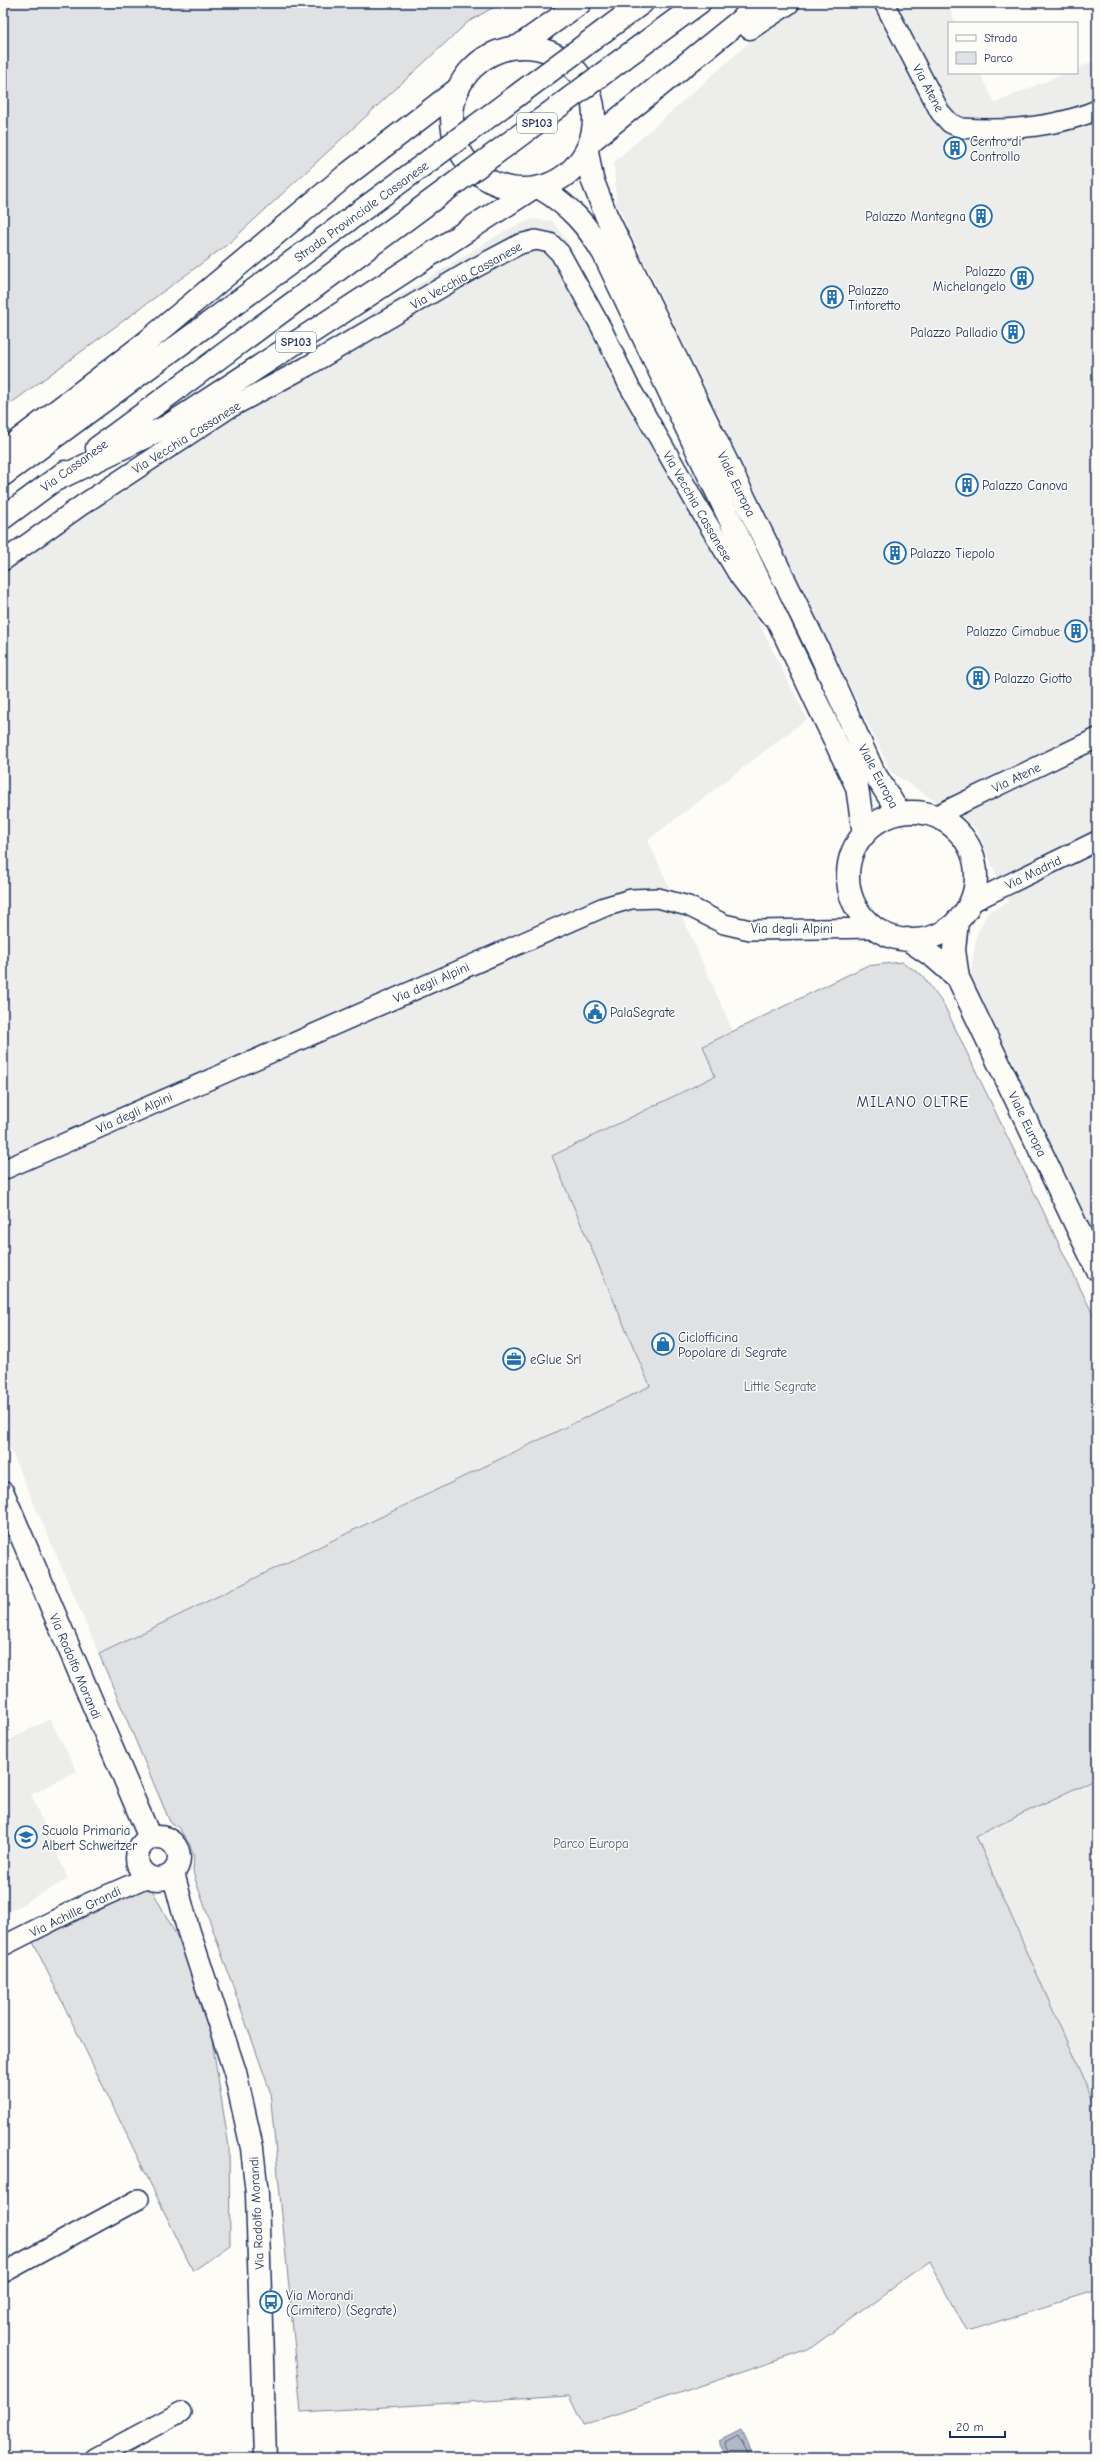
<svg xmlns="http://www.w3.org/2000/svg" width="1100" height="2461" font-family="'Comic Neue',sans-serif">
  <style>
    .built { fill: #edeeec }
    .green { fill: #e0e1e3; stroke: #7e88a0 }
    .water { fill: #b3b8c5; stroke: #76819c }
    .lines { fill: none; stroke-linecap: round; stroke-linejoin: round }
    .shore { stroke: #586687; stroke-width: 1 }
    .minor-casing { stroke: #1b2f5e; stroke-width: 22 }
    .tertiary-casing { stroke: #1b2f5e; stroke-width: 25 }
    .primary-casing { stroke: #1b2f5e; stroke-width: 25 }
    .minor { stroke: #fdfcf7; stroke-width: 19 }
    .tertiary { stroke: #fdfcf7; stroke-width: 22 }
    .primary { stroke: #fdfcf7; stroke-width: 22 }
    .primary-bridge-casing { stroke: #1b2f5e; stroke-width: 25; stroke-linecap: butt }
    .primary-bridge { stroke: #fdfcf7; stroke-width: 22 }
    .labels { text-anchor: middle; stroke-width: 3; stroke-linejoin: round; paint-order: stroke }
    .shield { fill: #fdfcf7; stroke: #5f6c8c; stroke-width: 1 }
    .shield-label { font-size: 12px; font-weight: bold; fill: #1b2f5e }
    .street-label { font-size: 13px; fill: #1b2f5e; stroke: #fdfcf7 }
    .poi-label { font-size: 13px; fill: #1b2f5e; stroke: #fdfcf7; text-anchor: start }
    .park-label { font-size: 13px; fill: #4c5c7f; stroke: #fdfcf7 }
    .quarter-label { font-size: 15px; letter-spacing: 1px; fill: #1b2f5e; stroke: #fdfcf7 }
  </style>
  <rect width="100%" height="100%" fill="#fdfcf7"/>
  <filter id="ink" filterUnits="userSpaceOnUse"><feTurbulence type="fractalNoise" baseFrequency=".025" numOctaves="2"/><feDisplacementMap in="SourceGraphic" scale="8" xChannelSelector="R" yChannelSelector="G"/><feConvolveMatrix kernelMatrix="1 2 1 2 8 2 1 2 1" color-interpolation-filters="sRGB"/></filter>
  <g filter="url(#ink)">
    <!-- built -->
    <path class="built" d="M794,3H947L956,23H949V73H980L995,103L1065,73H1077V68L1097,60V1240L970,977L977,934L988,912L1009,902L975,827L891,772L616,203L614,162Z
      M533,219L552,221L568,242L807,719L648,840L733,1031L703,1046L715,1076L552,1156L650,1386L99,1654L3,1432V550L222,404L508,229Z
      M50,1719L77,1771L31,1795L68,1879L3,1915V1743Z
      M1097,1778V2110L975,1836Z"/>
    <!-- green -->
    <path class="green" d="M3,3H501L468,22L228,244L3,409Z
      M902,962L922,975L944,1005L1097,1323V1778L976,1836L1097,2110V2291L967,2331L930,2261L808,2350L583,2425L569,2396L301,2412L270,2091L195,1879L193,1871L194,1858L190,1845L178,1827L170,1822L99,1654L650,1386L552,1156L715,1076L703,1046L866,966Z
      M150,1886L182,1946L211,2034L229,2147L230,2245L193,2271L33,1942Z"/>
    <!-- water -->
    <path class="water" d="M741,2430L754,2458H728L719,2441Z"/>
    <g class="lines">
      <!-- shore -->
      <path class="shore" d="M731,2458L725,2443L738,2436L750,2458"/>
      <!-- minor casing -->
      <g class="minor-casing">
        <path id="minor" d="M884,3L940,112L950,123L961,128C1007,131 1054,128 1097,110
          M3,561L82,505L228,409L306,367L473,269L520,244L536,240L550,243L560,253L601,327L628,384L698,507L739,576L769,615
          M935,816L1097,738
          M970,903L1097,841
          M3,1170L604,907L631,899L658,898L688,906L724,924L750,930L876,928
          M3,1946L86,1904L148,1877
          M3,2273L139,2199
          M95,2458L181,2412"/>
      </g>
      <!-- tertiary casing -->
      <g class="tertiary-casing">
        <path id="tertiary" d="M750,28L788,3
          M452 118a71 71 0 1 1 142 0a71 71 0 1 1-142 0Z
          M591,141L762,3
          M587,151L592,179L606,215L820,653L873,771L899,813
          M540,188C569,205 587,225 604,254L857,787L864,835
          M848 876a64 64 0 1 1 128 0a64 64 0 1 1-128 0Z
          M957,921L954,950L958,978L1097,1269
          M907,939L935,958L958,978
          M3,1493L150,1838
          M137 1858a21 21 0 1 1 42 0a21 21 0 1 1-42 0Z
          M173,1873L188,1929L235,2072L252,2148L257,2194L265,2458"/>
      </g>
      <!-- primary casing -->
      <g class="primary-casing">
        <path id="primary" d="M604,31L642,3
          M518,47L580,3
          M624,58L699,3
          M97,448L450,187
          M3,452L144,344L344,177L458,89
          M3,475L430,160
          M53,481L168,426L531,189
          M3,518L65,472"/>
      </g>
      <!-- minor -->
      <use href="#minor" class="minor"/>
      <!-- tertiary -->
      <use href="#tertiary" class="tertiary"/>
      <!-- primary -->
      <use href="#primary" class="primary"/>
      <!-- primary-bridge casing -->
      <g class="primary-bridge-casing">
        <path id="primary-bridge" d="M430,160L604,31
          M450,187L624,58"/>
      </g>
      <!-- primary-bridge -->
      <use href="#primary-bridge" class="primary-bridge"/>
    </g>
  </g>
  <!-- icons -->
  <defs>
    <g id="building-ring" transform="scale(1.15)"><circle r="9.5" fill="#fdfcf7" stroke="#1f6fb2" stroke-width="1.5"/><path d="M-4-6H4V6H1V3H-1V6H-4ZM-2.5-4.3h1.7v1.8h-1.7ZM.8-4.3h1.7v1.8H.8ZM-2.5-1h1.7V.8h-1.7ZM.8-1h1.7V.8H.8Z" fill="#1f6fb2"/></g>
    <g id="civic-ring" transform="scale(1.15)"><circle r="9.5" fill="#fdfcf7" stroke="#1f6fb2" stroke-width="1.5"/><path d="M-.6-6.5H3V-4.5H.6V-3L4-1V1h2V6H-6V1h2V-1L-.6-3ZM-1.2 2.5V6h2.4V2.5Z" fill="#1f6fb2"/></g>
    <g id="shop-ring" transform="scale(1.15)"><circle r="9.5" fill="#fdfcf7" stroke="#1f6fb2" stroke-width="1.5"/><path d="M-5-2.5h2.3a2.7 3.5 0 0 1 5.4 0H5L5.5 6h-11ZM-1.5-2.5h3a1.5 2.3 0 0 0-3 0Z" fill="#1f6fb2"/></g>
    <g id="office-ring" transform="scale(1.15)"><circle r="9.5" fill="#fdfcf7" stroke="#1f6fb2" stroke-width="1.5"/><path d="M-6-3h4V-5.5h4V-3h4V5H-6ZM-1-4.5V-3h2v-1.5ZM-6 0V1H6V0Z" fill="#1f6fb2"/></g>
    <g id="school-ring" transform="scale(1.15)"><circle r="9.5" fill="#fdfcf7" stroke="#1f6fb2" stroke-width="1.5"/><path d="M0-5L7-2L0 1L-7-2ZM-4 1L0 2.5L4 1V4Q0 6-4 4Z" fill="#1f6fb2"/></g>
    <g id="bus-ring" transform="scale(1.15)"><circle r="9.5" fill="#fdfcf7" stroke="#1f6fb2" stroke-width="1.5"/><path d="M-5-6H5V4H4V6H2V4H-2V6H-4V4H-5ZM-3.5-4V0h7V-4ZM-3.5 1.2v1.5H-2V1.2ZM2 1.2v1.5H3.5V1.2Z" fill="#1f6fb2"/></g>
  </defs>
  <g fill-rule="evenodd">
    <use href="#building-ring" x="955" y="148"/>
    <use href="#building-ring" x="981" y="216"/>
    <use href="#building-ring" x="1022" y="278"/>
    <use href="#building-ring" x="832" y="297"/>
    <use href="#building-ring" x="1013" y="332"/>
    <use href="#building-ring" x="967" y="485"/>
    <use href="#building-ring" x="895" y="553"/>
    <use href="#building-ring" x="1076" y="631"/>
    <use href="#building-ring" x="978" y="678"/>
    <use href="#civic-ring" x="595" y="1012"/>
    <use href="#shop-ring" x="663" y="1344"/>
    <use href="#office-ring" x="514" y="1359"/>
    <use href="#school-ring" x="26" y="1837"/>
    <use href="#bus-ring" x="271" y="2302"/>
  </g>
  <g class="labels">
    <!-- shield labels -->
    <g class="shield">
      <rect x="517" y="113" width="40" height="20" rx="3"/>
      <rect x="276" y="332" width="40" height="20" rx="3"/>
    </g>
    <g class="shield-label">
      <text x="537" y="127">SP103</text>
      <text x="296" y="346">SP103</text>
    </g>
    <!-- street labels -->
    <g class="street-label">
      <text transform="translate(929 88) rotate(62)" y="5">Via Atene</text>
      <text transform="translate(361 211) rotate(-36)" y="5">Strada Provinciale Cassanese</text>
      <text transform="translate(466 275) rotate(-29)" y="5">Via Vecchia Cassanese</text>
      <text transform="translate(186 437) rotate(-32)" y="5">Via Vecchia Cassanese</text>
      <text transform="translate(74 465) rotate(-36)" y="5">Via Cassanese</text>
      <text transform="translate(737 484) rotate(64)" y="5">Viale Europa</text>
      <text transform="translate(698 506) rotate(60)" y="5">Via Vecchia Cassanese</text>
      <text transform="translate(879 776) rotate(62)" y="5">Viale Europa</text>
      <text transform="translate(1016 777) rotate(-26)" y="5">Via Atene</text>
      <text transform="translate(1033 872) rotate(-26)" y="5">Via Madrid</text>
      <text x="792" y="933">Via degli Alpini</text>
      <text transform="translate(431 982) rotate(-24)" y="5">Via degli Alpini</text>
      <text transform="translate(134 1112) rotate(-24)" y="5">Via degli Alpini</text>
      <text transform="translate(1028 1124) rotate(64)" y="5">Viale Europa</text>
      <text transform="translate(76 1666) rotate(67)" y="5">Via Rodolfo Morandi</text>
      <text transform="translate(75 1911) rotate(-26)" y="5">Via Achille Grandi</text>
      <text transform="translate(256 2213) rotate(-93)" y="5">Via Rodolfo Morandi</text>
    </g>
    <!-- poi labels -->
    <g class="poi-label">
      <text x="970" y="146">Centro di<tspan x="970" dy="15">Controllo</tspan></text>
      <text x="966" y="221" text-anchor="end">Palazzo Mantegna</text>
      <text x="1006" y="276" text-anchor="end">Palazzo<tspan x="1006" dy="15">Michelangelo</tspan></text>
      <text x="848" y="295">Palazzo<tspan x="848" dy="15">Tintoretto</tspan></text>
      <text x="998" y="337" text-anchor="end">Palazzo Palladio</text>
      <text x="982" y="490">Palazzo Canova</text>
      <text x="910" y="558">Palazzo Tiepolo</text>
      <text x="1060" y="636" text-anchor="end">Palazzo Cimabue</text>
      <text x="994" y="683">Palazzo Giotto</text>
      <text x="610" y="1017">PalaSegrate</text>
      <text x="678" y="1342">Ciclofficina<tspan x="678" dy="15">Popolare di Segrate</tspan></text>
      <text x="530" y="1364">eGlue Srl</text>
      <text x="42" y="1835">Scuola Primaria<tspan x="42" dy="15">Albert Schweitzer</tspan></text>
      <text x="286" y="2300">Via Morandi<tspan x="286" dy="15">(Cimitero) (Segrate)</tspan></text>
    </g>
    <!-- park labels -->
    <g class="park-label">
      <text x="780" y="1391">Little Segrate</text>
      <text x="591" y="1848">Parco Europa</text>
    </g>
    <!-- quarter labels -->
    <g class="quarter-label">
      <text x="913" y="1107">MILANO OLTRE</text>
    </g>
  </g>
  <!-- margin -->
  <rect width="1100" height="2461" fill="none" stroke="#fdfcf7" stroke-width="16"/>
  <rect x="8" y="8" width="1084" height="2445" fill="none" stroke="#1b2f5e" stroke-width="1.5" filter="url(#ink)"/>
  <!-- legend -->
  <rect x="948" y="22" width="130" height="52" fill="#fdfcf7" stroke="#a3aaba"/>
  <rect x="956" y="35" width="20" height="6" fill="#fdfcf7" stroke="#a3aaba"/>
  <text x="984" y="42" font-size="12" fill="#1b2f5e">Strada</text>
  <rect x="956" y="52" width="20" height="12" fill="#e0e1e3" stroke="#a3aaba"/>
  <text x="984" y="62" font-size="12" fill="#1b2f5e">Parco</text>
  <!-- scale -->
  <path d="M950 2431v6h55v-6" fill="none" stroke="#1b2f5e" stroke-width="2"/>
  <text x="956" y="2431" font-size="12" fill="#1b2f5e" stroke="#fdfcf7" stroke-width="3" paint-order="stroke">20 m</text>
</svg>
